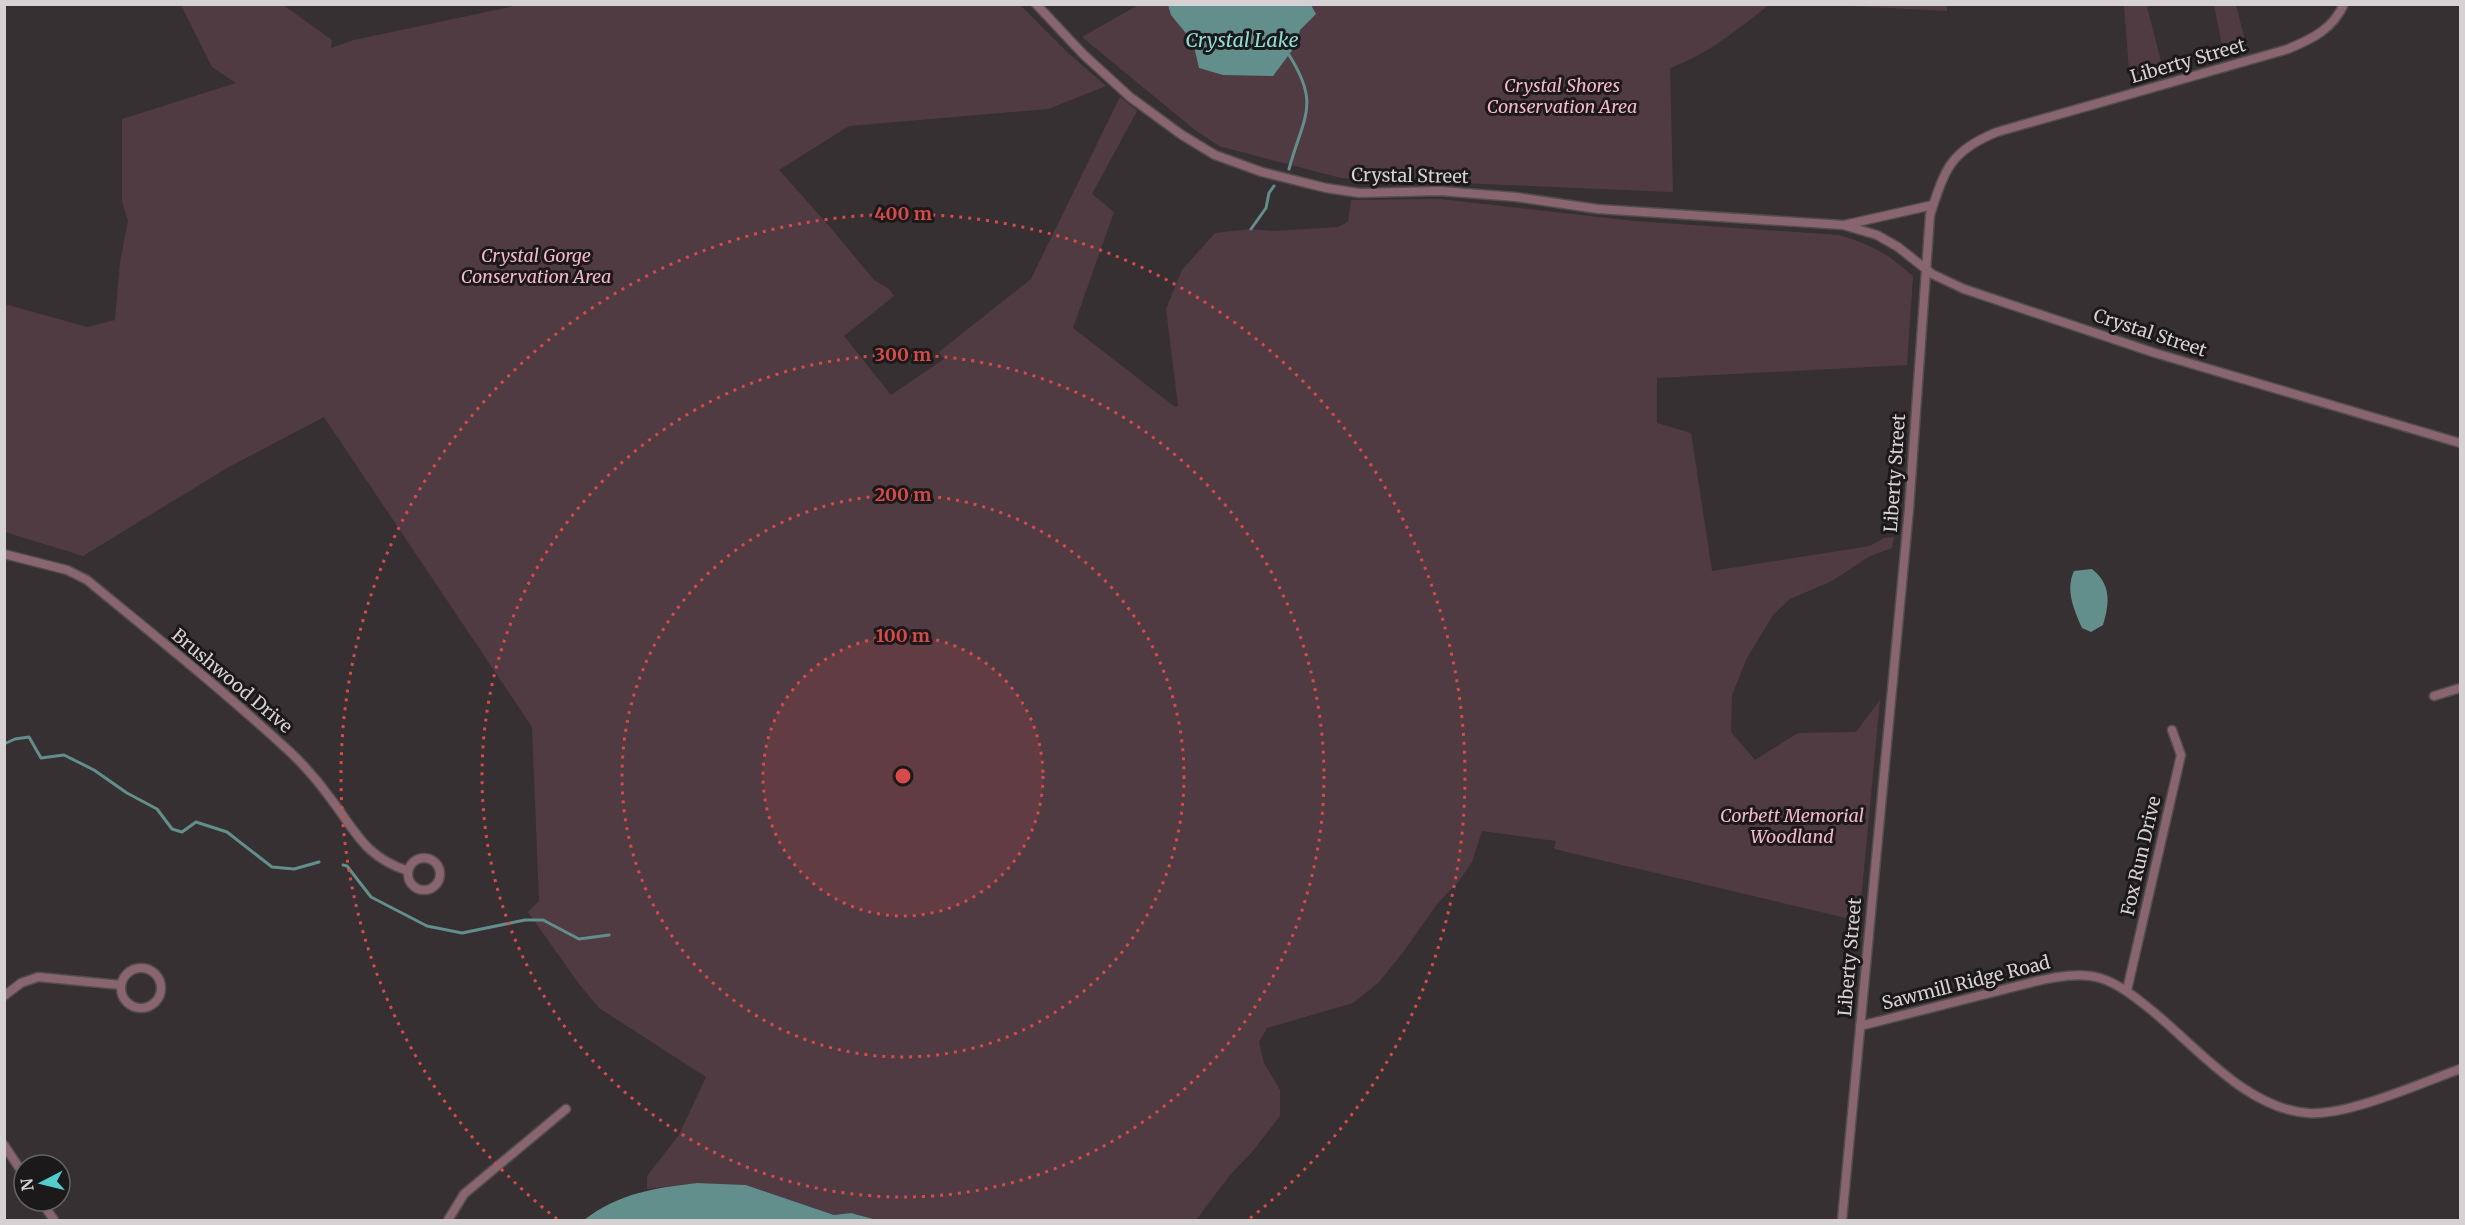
<svg xmlns="http://www.w3.org/2000/svg" width="2465" height="1225" font-family="Merriweather,serif">
  <style>
    .green { fill: #513b42 }
    .water { fill: #628e8c }
    .lines { fill: none; stroke-linecap: round; stroke-linejoin: round }
    .stream { stroke: #628e8c; stroke-width: 3 }
    .minor-casing { stroke: #544d4f; stroke-width: 11 }
    .minor { stroke: #896570; stroke-width: 8 }
    .ring { fill: none; stroke: #d64a4a; stroke-width: 3; stroke-dasharray: 3 6 }
    .labels { text-anchor: middle; stroke-width: 6; stroke-linejoin: round; paint-order: stroke }
    .street-label { font-size: 18px; fill: #d6d1d2; stroke: #1c191a }
    .park-label { font-size: 18px; font-style: italic; fill: #f6b7cb; stroke: #1c191a }
    .water-label { font-size: 20px; font-style: italic; fill: #8eddda; stroke: #1c191a }
    .centre { fill: #d64a4a; stroke: #1c191a; stroke-width: 3 }
    .ring-label { font-size: 18px; text-anchor: middle; font-weight: bold; fill: #d64a4a; stroke: #1c191a; stroke-width: 6; stroke-linejoin: round; paint-order: stroke }
  </style>
  <rect width="100%" height="100%" fill="#373032"/>
  <!-- green -->
  <path class="green" d="M1140,4L1769,5C1739,28 1707,55 1670,68L1673,192L1341,178L1219,146L1195,130L1082,37Z
    M181,5H283L332,40L331,48L354,40L519,5H1020L1068,53L1106,86L1048,109L849,126L779,170L830,227L874,280L889,289L894,296L844,336L891,395L944,359L939,352L1031,279L1120,97L1137,111L1092,194L1114,212L1073,328L1175,407L1178,406L1166,309L1182,270L1215,233L1251,229L1272,231L1338,227L1348,222L1351,200L1440,199L1634,221L1839,235C1874,246 1885,252 1913,276L1907,365L1657,378V423L1691,433L1712,571L1870,546L1884,538L1894,537L1892,548L1870,556L1832,581L1790,599L1773,615L1747,658L1732,695L1731,732L1755,760L1798,733L1856,732L1880,700L1859,921L1554,849L1556,841L1482,831L1472,862L1459,881L1437,904L1404,951L1379,982L1353,1003L1267,1028L1259,1042L1264,1063L1280,1090V1116L1252,1152L1230,1175L1196,1220H877L851,1213L834,1215L746,1185L697,1183L647,1189V1176L679,1135L706,1077L599,1008L579,984L528,912L539,901L532,727L324,417L227,468L83,556L5,532V304L87,327L115,320L120,262L128,221L122,201V119L236,83L212,67Z
    M1831,5L1947,4V11Z
    M2124,5H2154L2147,7L2164,73L2130,83Z
    M2214,5H2236L2247,48L2224,55Z"/>
  <!-- water -->
  <path class="water" d="M1168,5H1311L1316,14L1300,30L1297,44L1273,76L1223,75L1199,68L1193,42L1171,15Z
    M2092,569C2111,584 2110,602 2103,625L2091,632L2082,628C2074,610 2065,590 2074,571Z
    M697,1183L746,1185L834,1215L851,1213L877,1220H584C619,1193 655,1188 697,1183Z"/>
  <g class="lines">
    <!-- stream -->
    <path class="stream" d="M1289,169C1303,117 1321,105 1289,55
      M1251,229L1266,208L1269,193L1274,186
      M4,744L15,739L29,737L41,758L64,755L94,770L127,793L157,809L172,829L182,832L196,822L227,832L272,867L294,869L319,862
      M343,865L347,866L371,897L427,926L462,933L525,920H543L579,939L609,935"/>
    <!-- minor casing -->
    <g class="minor-casing">
      <path id="minor" d="M1036,4L1083,54L1130,97L1182,135L1215,155L1262,172L1326,188L1359,193L1440,191L1516,197L1598,209L1843,225L1877,235L1898,247L1932,274L1964,289L2155,353L2460,443
        M1844,225L1933,205
        M4,554L67,570L87,580C155,636 224,691 289,751C304,765 318,781 331,799C356,832 365,857 408,871
        M2434,696L2460,688
        M408 874a16 16 0 1 1 32 0a16 16 0 1 1-32 0Z
        M121 988a20 20 0 1 1 40 0a20 20 0 1 1-40 0Z
        M2127,990L2181,755L2172,730
        M4,996L21,983L38,977L121,985
        M1860,1026L2037,981C2056,977 2080,972 2100,978C2119,984 2135,997 2150,1009C2195,1045 2246,1109 2308,1113C2348,1116 2421,1083 2460,1069
        M4,1145L24,1175
        M41,1201L54,1220
        M448,1220L464,1194L566,1109
        M1842,1220L1909,509L1930,215C1945,169 1950,151 1997,132L2288,49C2312,39 2333,29 2344,4"/>
    </g>
    <!-- minor -->
    <use href="#minor" class="minor"/>
  </g>
  <!-- distance rings -->
  <circle cx="903" cy="776" r="140" fill="#d64a4a" fill-opacity=".12"/>
  <g class="ring">
    <circle cx="903" cy="776" r="140"/>
    <circle cx="903" cy="776" r="281"/>
    <circle cx="903" cy="776" r="421"/>
    <path d="M557 1219A562 562 0 1 1 1249 1219"/>
  </g>
  <g class="labels">
    <!-- street labels -->
    <g class="street-label">
      <text transform="translate(2188 61) rotate(-16)" y="6">Liberty Street</text>
      <text transform="translate(1410 176) rotate(1)" y="6">Crystal Street</text>
      <text transform="translate(2150 333) rotate(18)" y="6">Crystal Street</text>
      <text transform="translate(1895 473) rotate(-86)" y="6">Liberty Street</text>
      <text transform="translate(232 681) rotate(40)" y="6">Brushwood Drive</text>
      <text transform="translate(2141 856) rotate(-77)" y="6">Fox Run Drive</text>
      <text transform="translate(1850 957) rotate(-85)" y="6">Liberty Street</text>
      <text transform="translate(1966 983) rotate(-14)" y="6">Sawmill Ridge Road</text>
    </g>
    <!-- park labels -->
    <g class="park-label">
      <text x="1562" y="92">Crystal Shores<tspan x="1562" dy="21">Conservation Area</tspan></text>
      <text x="536" y="262">Crystal Gorge<tspan x="536" dy="21">Conservation Area</tspan></text>
      <text x="1792" y="822">Corbett Memorial<tspan x="1792" dy="21">Woodland</tspan></text>
    </g>
    <!-- water labels -->
    <g class="water-label">
      <text x="1242" y="47">Crystal Lake</text>
    </g>
  </g>
  <circle cx="903" cy="776" r="9" class="centre"/>
  <g class="ring-label">
    <text x="903" y="220">400 m</text>
    <text x="903" y="361">300 m</text>
    <text x="903" y="501">200 m</text>
    <text x="903" y="642">100 m</text>
  </g>
  <!-- border -->
  <rect width="2465" height="1225" fill="none" stroke="#d6d1d2" stroke-width="12"/>
  <!-- north arrow -->
  <g transform="translate(42 1183) rotate(263)"><circle r="28" fill="#1c191a" stroke="#666364" stroke-width="1.5"/>
  <path d="M0-4.5L10 22L0 15L-10 22Z" fill="#53cdcb"/>
  <text y="-9" font-size="16" font-weight="bold" text-anchor="middle" fill="#d6d1d2">N</text>
  </g>
</svg>
